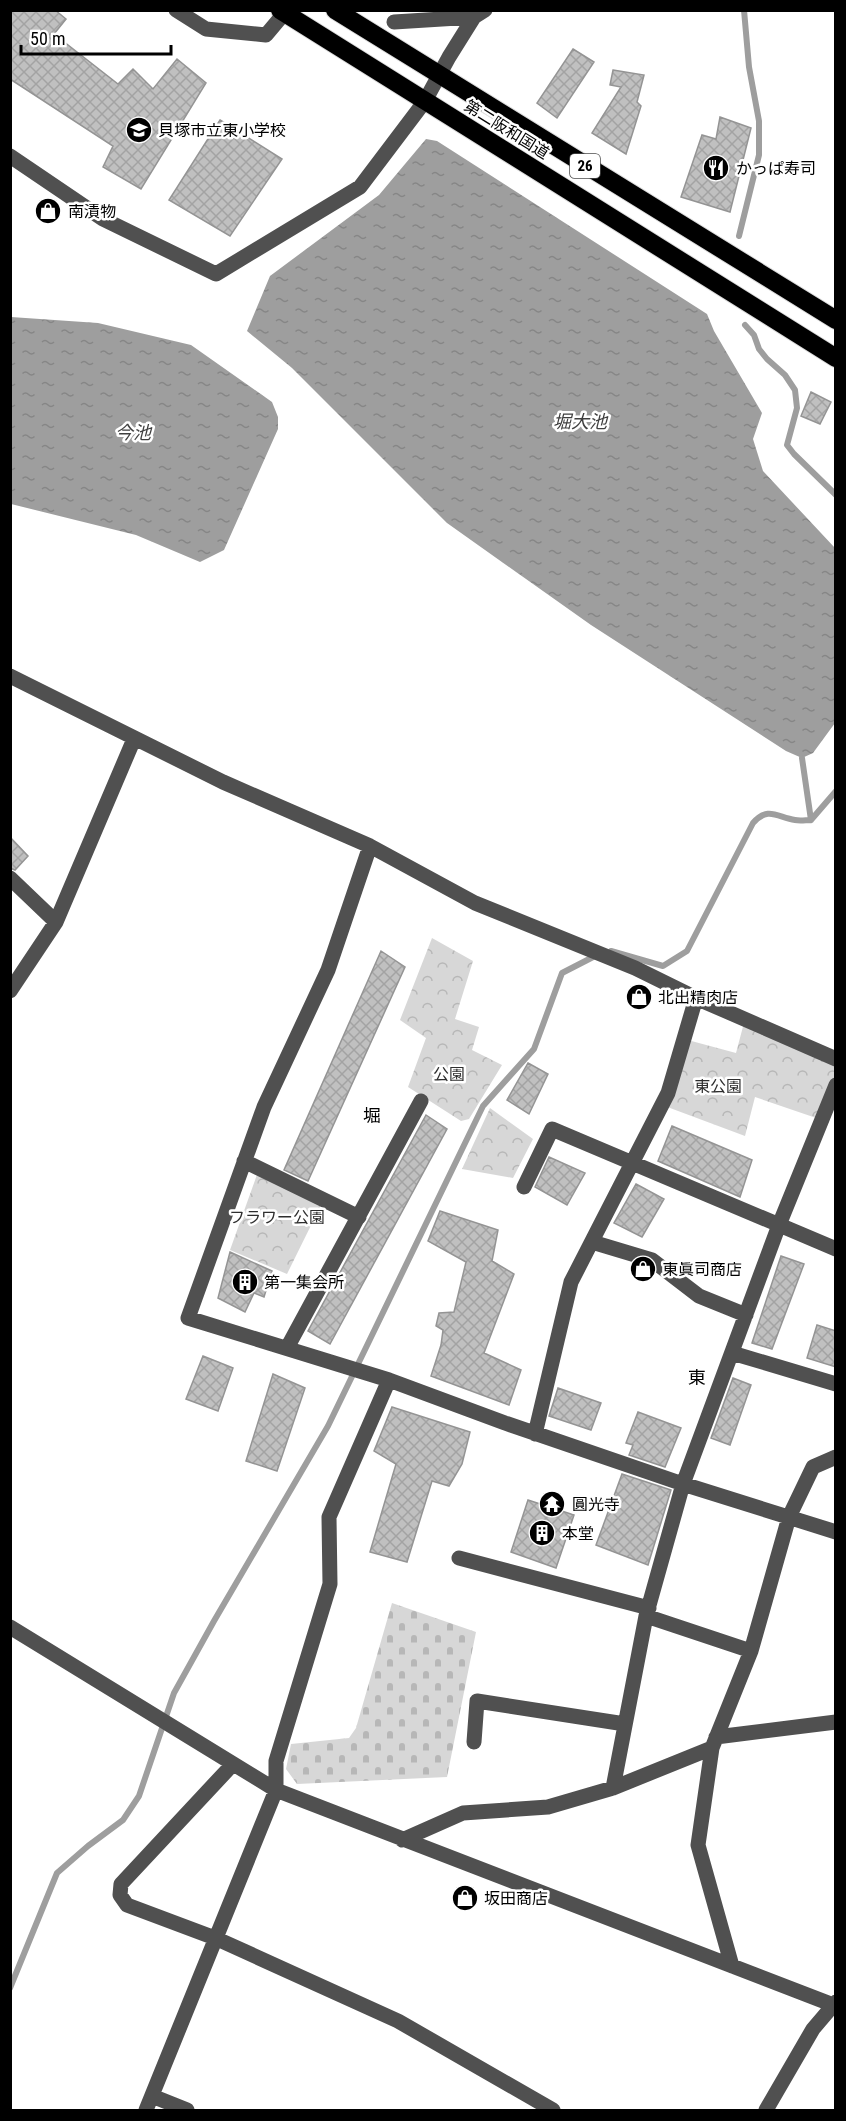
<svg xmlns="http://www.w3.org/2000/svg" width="846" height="2121" font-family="'Roboto Condensed','Noto Sans JP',sans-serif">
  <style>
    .forest { fill: url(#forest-crowns) }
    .cemetery { fill: url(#cemetery-stones) }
    .water { fill: url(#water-ripples) }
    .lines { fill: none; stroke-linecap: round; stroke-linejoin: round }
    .stream { stroke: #9e9e9e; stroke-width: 6 }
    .building { fill: url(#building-cross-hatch); stroke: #949494; stroke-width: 1.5 }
    .highway-casing { stroke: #dbdbdb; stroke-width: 20 }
    .minor { stroke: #505050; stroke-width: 15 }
    .highway { stroke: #000; stroke-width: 18 }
    .labels { text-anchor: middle; stroke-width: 5; stroke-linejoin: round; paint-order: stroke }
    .shield { fill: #fff; stroke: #4c4c4c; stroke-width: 1.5 }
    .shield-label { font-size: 15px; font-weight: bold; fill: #000 }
    .street-label { font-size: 16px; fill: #000; stroke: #fff }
    .poi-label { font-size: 16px; fill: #000; stroke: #fff; text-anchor: start }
    .park-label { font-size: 16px; fill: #2e2e2e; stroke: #fff }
    .water-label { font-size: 18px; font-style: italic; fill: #3f3f3f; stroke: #fff }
    .neighbourhood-label { font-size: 18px; fill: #000; stroke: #fff }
  </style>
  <defs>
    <pattern id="forest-crowns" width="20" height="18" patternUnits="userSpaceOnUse" patternTransform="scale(1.5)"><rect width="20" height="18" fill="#d7d7d7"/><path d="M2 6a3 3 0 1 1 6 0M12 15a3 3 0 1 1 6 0" fill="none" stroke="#b7b7b7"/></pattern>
    <pattern id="cemetery-stones" width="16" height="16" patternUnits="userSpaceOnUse" patternTransform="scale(1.5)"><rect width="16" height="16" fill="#d7d7d7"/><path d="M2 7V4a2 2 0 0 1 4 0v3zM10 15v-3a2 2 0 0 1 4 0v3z" fill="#b7b7b7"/></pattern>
    <pattern id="water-ripples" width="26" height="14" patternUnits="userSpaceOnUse" patternTransform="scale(1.5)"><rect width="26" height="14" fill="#9e9e9e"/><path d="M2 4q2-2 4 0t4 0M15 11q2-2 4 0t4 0" fill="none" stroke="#868686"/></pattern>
    <pattern id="building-cross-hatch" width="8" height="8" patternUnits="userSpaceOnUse" patternTransform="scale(1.5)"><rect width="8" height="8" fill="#c0c0c0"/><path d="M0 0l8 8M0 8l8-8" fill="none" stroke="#a3a3a3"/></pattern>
  </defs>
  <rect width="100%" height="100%" fill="#fff"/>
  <!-- forest -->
  <path class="forest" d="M432,938L473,961L455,1019L479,1027L472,1050L502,1065L469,1119L461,1121L408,1087L426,1038L400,1020Z
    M745,1019L835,1059V1085L825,1121L755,1097L745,1136L662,1105L684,1039L736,1053Z
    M490,1108L533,1139L513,1178L462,1169Z
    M259,1169L323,1201L287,1274L230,1250Z"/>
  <!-- cemetery -->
  <path class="cemetery" d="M392,1603L476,1632L447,1777L297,1784L286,1769L291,1744L349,1738L356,1728Z"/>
  <!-- water -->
  <path class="water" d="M426,139L437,141L707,314L714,331L762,413L753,439L763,471L835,548V723L813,753L802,758L786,751L591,625L447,523L292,368L247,331L270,276L379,195Z
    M11,317L98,323L191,345L272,402L278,417V429L224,550L200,562L136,535L11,504Z"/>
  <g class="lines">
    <!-- stream -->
    <path class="stream" d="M739,236L759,155V121L749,67L744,10
      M745,325L754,335L759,349L767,359L785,375L795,390L797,408L787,445L794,454L836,495
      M811,820L836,791
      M611,951L663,966L687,951L753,823C768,806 777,817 795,820C800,821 806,820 811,820L802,758
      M10,1988L57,1873L88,1846L123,1820L139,1796L174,1693L214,1621L328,1426L483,1106L534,1049L562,973L597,955"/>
  </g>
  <!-- building -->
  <path class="building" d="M10,10H55L66,19L54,34L118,84L133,69L153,89L177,59L206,83L141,189L103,167L113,146L10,79Z
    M573,49L594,62L557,118L537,103Z
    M613,70L644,75L637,102L641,106L626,154L592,133L621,87L610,85Z
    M720,117L751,128L730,212L681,197L702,135L716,139Z
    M220,120L282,159L230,236L169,200Z
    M811,392L831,402L820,424L801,416Z
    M10,837L28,856L15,870L10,868Z
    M381,951L405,967L308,1181L284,1170Z
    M528,1063L548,1074L529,1114L507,1100Z
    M426,1115L447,1129L330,1344L308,1331Z
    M672,1126L752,1160L740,1197L658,1161Z
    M549,1157L585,1173L567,1205L535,1187Z
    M636,1184L664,1199L642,1237L614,1223Z
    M440,1211L498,1230L492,1261L514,1274L484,1353L521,1370L509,1405L431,1376L441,1345L443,1330L436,1326L439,1313L454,1312L466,1262L428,1241Z
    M230,1252L272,1271L264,1297L254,1293L245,1312L218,1298Z
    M781,1256L804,1264L772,1349L752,1343Z
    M817,1325L836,1331V1367L807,1358Z
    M203,1356L233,1368L218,1411L186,1399Z
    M273,1374L305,1388L277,1471L246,1461Z
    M733,1378L751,1385L730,1445L711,1438Z
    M558,1388L601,1403L591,1430L549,1416Z
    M392,1407L470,1432L462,1464L449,1486L432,1481L407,1562L370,1552L396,1464L374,1451Z
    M638,1412L681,1428L665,1467L629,1455L633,1445L626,1443Z
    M622,1474L671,1490L648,1565L596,1545Z
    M528,1500L574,1515L556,1568L511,1552Z"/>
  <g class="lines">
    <!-- highway casing -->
    <g class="highway-casing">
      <path id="highway" d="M280,10L836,358
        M335,10L836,320"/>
    </g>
    <!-- minor -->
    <path class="minor" d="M176,10L206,29L266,35L287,10
      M394,22L474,17
      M10,156L103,219L216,274L360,187L425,101L449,57L474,17L485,10
      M10,676L223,782L370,846L475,903L635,968L696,998L836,1059
      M370,846L328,970L264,1107L188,1318L389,1380L505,1423L683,1484L836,1532
      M10,878L56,922
      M10,991L56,922L134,739
      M244,1161L359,1217
      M524,1187L552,1129L836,1249
      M592,1242L652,1260L699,1296L746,1315
      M287,1348L421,1101
      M732,1353L836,1384
      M535,1434L571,1282L668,1093L696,998
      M459,1558L649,1608
      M646,1616L751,1651
      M10,1627L276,1790L836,2006
      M716,1737L836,1722
      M474,1742L477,1701L625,1724
      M233,1764L121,1884L120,1895L127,1905L215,1938L398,2021L553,2110
      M613,1788L646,1616L683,1484L779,1225L836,1085
      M402,1840L463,1813L548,1807L613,1788L712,1748
      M732,1966L698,1845L712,1748L751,1651L789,1517L813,1467L836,1457
      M152,2096L187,2110
      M146,2110L276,1790V1761L330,1584L329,1517L389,1380
      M766,2110L813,2029L836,2002"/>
    <!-- highway -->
    <use href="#highway" class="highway"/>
  </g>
  <!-- icons -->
  <defs>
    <g id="school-disc" transform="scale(1.35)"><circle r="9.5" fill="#000" stroke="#fff"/><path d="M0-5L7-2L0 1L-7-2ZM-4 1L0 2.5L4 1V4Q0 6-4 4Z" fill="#fff"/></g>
    <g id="restaurant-disc" transform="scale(1.35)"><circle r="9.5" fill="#000" stroke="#fff"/><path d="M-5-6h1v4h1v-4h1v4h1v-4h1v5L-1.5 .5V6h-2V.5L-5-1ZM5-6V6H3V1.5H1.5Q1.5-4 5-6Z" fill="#fff"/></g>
    <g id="shop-disc" transform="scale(1.35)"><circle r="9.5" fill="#000" stroke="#fff"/><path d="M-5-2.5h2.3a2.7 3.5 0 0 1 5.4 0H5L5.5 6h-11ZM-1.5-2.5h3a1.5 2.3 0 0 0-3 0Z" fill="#fff"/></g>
    <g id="building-disc" transform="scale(1.35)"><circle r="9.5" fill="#000" stroke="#fff"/><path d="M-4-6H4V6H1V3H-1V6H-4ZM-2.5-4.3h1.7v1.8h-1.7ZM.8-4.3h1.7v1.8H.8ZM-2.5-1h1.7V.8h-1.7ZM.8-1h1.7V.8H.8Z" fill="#fff"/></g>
    <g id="temple-disc" transform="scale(1.35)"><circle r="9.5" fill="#000" stroke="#fff"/><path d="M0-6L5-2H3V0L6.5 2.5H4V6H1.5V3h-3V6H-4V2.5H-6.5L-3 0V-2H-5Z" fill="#fff"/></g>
  </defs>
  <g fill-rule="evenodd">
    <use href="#school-disc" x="139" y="130"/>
    <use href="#restaurant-disc" x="716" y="168"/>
    <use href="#shop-disc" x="48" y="211"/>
    <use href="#shop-disc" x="639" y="997"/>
    <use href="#shop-disc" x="643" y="1269"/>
    <use href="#building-disc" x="245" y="1282"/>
    <use href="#temple-disc" x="552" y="1504"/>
    <use href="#building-disc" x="542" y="1533"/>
    <use href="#shop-disc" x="465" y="1898"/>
  </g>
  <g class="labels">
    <!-- shield labels -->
    <rect class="shield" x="570" y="154" width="30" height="24" rx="4.5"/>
    <g class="shield-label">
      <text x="585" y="171">26</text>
    </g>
    <!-- street labels -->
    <g class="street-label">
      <text transform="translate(507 129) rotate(32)" y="6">第二阪和国道</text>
    </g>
    <!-- poi labels -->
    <g class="poi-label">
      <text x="158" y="136">貝塚市立東小学校</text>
      <text x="736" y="174">かっぱ寿司</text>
      <text x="68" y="217">南漬物</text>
      <text x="658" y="1003">北出精肉店</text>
      <text x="662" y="1275">東眞司商店</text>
      <text x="264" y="1288">第一集会所</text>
      <text x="572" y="1510">圓光寺</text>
      <text x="562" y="1539">本堂</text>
      <text x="484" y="1904">坂田商店</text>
    </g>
    <!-- park labels -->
    <g class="park-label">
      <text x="449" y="1080">公園</text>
      <text x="718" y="1092">東公園</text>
      <text x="277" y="1223">フラワー公園</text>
    </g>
    <!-- water labels -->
    <g class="water-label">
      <text x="580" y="428">堀大池</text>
      <text x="133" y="439">今池</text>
    </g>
    <!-- neighbourhood labels -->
    <g class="neighbourhood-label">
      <text x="372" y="1122">堀</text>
      <text x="697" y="1384">東</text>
    </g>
  </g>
  <!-- border -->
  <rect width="846" height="2121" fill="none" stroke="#000000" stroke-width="24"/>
  <!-- scale -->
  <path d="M21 45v9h150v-9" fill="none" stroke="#000000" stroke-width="3"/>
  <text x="30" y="45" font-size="18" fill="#000000" stroke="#ffffff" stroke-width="4.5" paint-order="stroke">50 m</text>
</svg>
